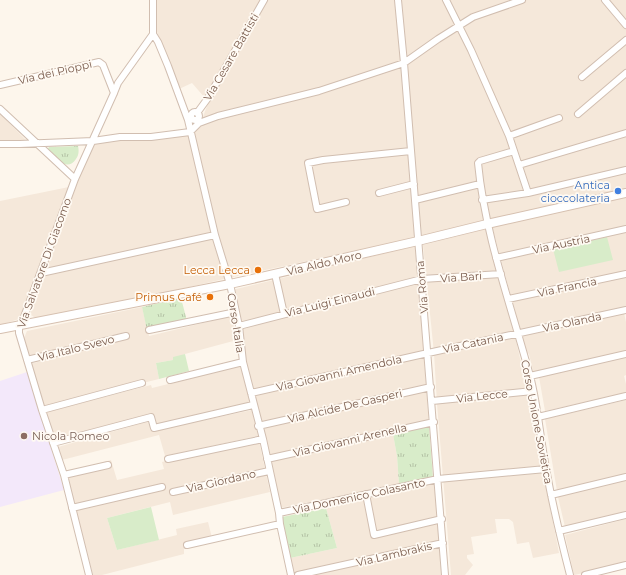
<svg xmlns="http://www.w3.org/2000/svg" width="626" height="575" font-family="Montserrat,sans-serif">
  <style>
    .residential { fill: #f5e8da }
    .education { fill: #f3e8fa }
    .grass { fill: #d8ecc9 }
    .park { fill: url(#park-tufts) }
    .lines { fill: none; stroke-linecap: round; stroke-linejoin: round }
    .street-casing { stroke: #d1beb0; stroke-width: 8 }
    .secondary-casing { stroke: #d6c0b0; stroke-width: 10 }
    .street { stroke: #fff; stroke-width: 6 }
    .secondary { stroke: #fff; stroke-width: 8 }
    .shop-dot { fill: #3f7fe0; stroke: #fffaf3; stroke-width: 1.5 }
    .food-dot { fill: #e8710a; stroke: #fffaf3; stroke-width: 1.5 }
    .education-dot { fill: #8d6e63; stroke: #fffaf3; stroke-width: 1.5 }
    .labels { text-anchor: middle; stroke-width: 3.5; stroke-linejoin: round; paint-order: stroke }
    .street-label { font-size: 11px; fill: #7a5c4d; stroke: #fffaf3 }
    .shop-label { font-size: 11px; fill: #366cbe; stroke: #fffaf3; text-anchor: end }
    .food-label { font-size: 11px; fill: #c56008; stroke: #fffaf3; text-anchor: end }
    .education-label { font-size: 11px; fill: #785e54; stroke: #fffaf3; text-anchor: start }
  </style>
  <defs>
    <pattern id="park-tufts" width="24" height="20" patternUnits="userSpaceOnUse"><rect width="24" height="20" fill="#d8ecc9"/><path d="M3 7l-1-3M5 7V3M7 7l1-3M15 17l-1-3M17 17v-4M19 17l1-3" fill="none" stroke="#b4c2a5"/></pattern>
  </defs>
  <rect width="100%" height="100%" fill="#fdf6ec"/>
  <!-- residential -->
  <path class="residential" d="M155,0H626V307L623,308L626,322V375L624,376L626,384V393L545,411L539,377L533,371L529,354L526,352L490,219L413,238L224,279L146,297L37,319L31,315L30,308L75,187L93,144L96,143L121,139H151L199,127L209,101L205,98L192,83L179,89L157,32L156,21Z
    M0,114L27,141L0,140Z
    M69,187L23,313L19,319L0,325V201Z
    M486,229L515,336L528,394L559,553L533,558L529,542L517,544L513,522L509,519H495L497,533L471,537L474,554L467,555V558L473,565L465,575H451L437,404L434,353L423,245Z
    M416,246L429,426L393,434L397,456L399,484L280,508L245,356L232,290Z
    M142,307L149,336L232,316L237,340L185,354L173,360L156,363L159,379L44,407L30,364L128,338L126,332L29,356L24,338L27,331Z
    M241,366L250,403L156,424L152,414L55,439L46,412L151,385L152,388Z
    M626,400V511L565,527L558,497L545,419Z
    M252,410L258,436L165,456L159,435L62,460L58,447L150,421L154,431Z
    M259,441L270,492L173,515L170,502L107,518L117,550L177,535L176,529L208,522L213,542L184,548V554L102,575H93L66,472L111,460L117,480L164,469L162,462Z
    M435,483L442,575H294L290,558L337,548L326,508L371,499V496Z
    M626,519V564L574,575L565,535Z"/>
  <!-- education -->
  <path class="education" d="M27,372L64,490L0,507V381Z"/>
  <!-- grass -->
  <path class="grass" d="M607,237L613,260L559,272L553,249Z
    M185,354L189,371L159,379L156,363L173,360V357Z
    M151,507L159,540L117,550L107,518Z"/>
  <!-- park -->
  <path class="park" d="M78,146C79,150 79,155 76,159C67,173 55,157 47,150L49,147Z
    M181,298L187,321L147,330L142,307Z
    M429,426L433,478L399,484L397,456L393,434Z
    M326,508L337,548L290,558L282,517Z"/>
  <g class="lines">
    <!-- street casing -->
    <g class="street-casing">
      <path id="street" d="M153,0V34L158,42L168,66L188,120L215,235L230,284L239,326L243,362L263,439L279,513L280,524L291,575
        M398,0L404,63L445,575
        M446,0L471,50L509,136L528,193
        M605,0L626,25
        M582,77L626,40
        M0,85L99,62L103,65L114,93
        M0,109L75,179
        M191 116a4 4 0 1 1 8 0a4 4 0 1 1-8 0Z
        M197,113L208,98L264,0
        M578,114L626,73
        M509,136L559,118
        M0,144H20L93,141L120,137H151L190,132L199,123L218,116L319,91L404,63L438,39L473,17L522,0
        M514,151L480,161L478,163C485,236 511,305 530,376C538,406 540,438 546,468C552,504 561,540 570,575
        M519,165L626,133
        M379,193L414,184
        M415,200L480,184
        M482,200L528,193L626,170
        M346,202L317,209L308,163L323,160L411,151
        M496,258L626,229
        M41,273L215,235
        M275,274L284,314
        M508,299L626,274
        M239,326L422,279L501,274
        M149,330L236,312
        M27,360L126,336
        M530,376L626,354
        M170,380L243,362
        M251,393L428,353L626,310
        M432,401L533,391
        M42,410L142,383
        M538,417L626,396
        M258,426L431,387
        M53,443L151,417L154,428L253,405
        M168,459L263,439
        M267,459L434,422
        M64,475L108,465
        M173,492L269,471
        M366,494L374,535L442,519
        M551,495L626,477
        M72,508L162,487
        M279,513L438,479L546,469
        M559,531L626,515
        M187,545L280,524
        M89,575L64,475L42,410L19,333V326L24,317L75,179L114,93L118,83L153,34
        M298,575L443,543
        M585,575L626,565"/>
    </g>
    <!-- secondary casing -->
    <g class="secondary-casing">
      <path id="secondary" d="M0,329L230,284L418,241L487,224L626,193"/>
    </g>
    <!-- street -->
    <use href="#street" class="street"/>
    <!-- secondary -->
    <use href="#secondary" class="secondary"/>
  </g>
  <!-- markers -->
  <circle class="shop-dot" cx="618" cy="191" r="4"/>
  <g class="food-dot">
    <circle cx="258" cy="270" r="4"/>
    <circle cx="210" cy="297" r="4"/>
  </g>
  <circle class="education-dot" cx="24" cy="436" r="4"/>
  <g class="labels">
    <!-- street labels -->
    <g class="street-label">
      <text transform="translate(231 57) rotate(-60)" y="4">Via Cesare Battisti</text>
      <text transform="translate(55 72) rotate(-13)" y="4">Via dei Pioppi</text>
      <text transform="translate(561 244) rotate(-12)" y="4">Via Austria</text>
      <text transform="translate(44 263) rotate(-70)" y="4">Via Salvatore Di Giacomo</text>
      <text transform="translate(324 263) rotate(-13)" y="4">Via Aldo Moro</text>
      <text transform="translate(461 277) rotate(-4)" y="4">Via Bari</text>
      <text transform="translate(422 287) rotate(-95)" y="4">Via Roma</text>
      <text transform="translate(567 287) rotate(-12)" y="4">Via Francia</text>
      <text transform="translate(330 302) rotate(-14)" y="4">Via Luigi Einaudi</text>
      <text transform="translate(572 322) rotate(-12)" y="4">Via Olanda</text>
      <text transform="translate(236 323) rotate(81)" y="4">Corso Italia</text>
      <text transform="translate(473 343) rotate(-12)" y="4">Via Catania</text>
      <text transform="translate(76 348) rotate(-14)" y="4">Via Italo Svevo</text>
      <text transform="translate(339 373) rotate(-13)" y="4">Via Giovanni Amendola</text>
      <text transform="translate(482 396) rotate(-6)" y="4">Via Lecce</text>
      <text transform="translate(345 406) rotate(-13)" y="4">Via Alcide De Gasperi</text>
      <text transform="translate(537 422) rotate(79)" y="4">Corso Unione Sovietica</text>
      <text transform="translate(350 440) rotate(-13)" y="4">Via Giovanni Arenella</text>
      <text transform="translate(221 481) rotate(-13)" y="4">Via Giordano</text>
      <text transform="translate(359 496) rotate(-12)" y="4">Via Domenico Colasanto</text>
      <text transform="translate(394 554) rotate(-13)" y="4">Via Lambrakis</text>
    </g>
    <!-- shop labels -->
    <g class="shop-label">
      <text x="610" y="189">Antica<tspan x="610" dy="13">cioccolateria</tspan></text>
    </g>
    <!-- food labels -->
    <g class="food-label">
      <text x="250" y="274">Lecca Lecca</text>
      <text x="202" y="301">Primus Café</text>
    </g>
    <!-- education labels -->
    <g class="education-label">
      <text x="32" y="440">Nicola Romeo</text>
    </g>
  </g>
</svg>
